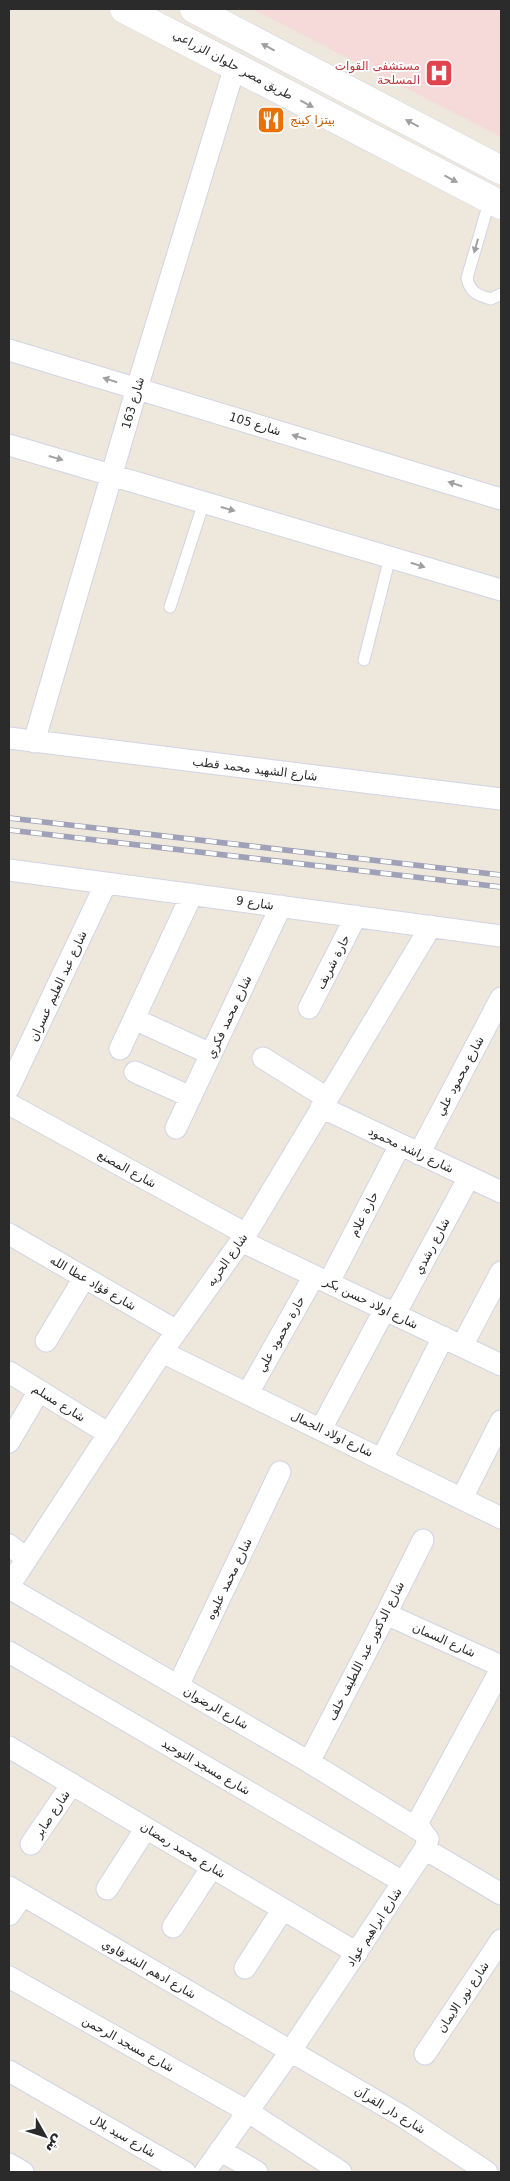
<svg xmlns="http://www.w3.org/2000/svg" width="510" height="2181" font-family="'DejaVu Sans','Noto Naskh Arabic',sans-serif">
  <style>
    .medical { fill: #f6d9d9 }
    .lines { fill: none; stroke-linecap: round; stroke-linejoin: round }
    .service-casing { stroke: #d1d4e5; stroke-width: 13 }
    .minor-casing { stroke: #d1d4e5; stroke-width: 23 }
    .secondary-casing { stroke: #d1d4e5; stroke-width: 29 }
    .service { stroke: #fff; stroke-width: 11 }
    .minor { stroke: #fff; stroke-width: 21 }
    .secondary { stroke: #fff; stroke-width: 28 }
    .rail-casing { stroke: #9ea1b7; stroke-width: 5.5 }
    .rail { stroke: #fff; stroke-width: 4; stroke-dasharray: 11; stroke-linecap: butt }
    .oneway { fill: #a0a0a0 }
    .labels { text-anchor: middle; stroke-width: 4; stroke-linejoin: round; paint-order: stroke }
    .street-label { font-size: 12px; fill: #2b2b2b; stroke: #fff }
    .health-label { font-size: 12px; fill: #be3a42; stroke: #fff; text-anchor: end }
    .food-label { font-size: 12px; fill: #c56008; stroke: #fff; text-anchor: start }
  </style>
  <rect width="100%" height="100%" fill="#eee7dc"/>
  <!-- medical -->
  <path class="medical" d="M252,9H501V137Z"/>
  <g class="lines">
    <!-- service casing -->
    <g class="service-casing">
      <path id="service" d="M490,199L467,278C470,293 478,295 491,299L501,294
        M170,607L204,502
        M364,660L390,557"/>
    </g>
    <!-- minor casing -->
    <g class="minor-casing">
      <path id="minor" d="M9,350L501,499
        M9,445L501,590
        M9,738L501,799
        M34,742L137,388L235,66
        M9,870L501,936
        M309,1008L356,916
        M134,1019L211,1054
        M120,1049L192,894
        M263,1058L327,1098
        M135,1072L191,1097
        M9,1088L106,883
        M9,1104L246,1234
        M321,1107L501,1192
        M176,1128L281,906
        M419,1154L501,998
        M9,1234L177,1331
        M241,1241L501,1365
        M329,1282L400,1145
        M395,1314L469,1177
        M46,1341L84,1278
        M462,1346L501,1272
        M162,1352L501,1518
        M9,1372L109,1434
        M248,1393L314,1276
        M321,1429L385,1309
        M9,1442L39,1391
        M382,1459L443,1337
        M462,1498L501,1421
        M9,1545L27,1559
        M9,1586L162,1352L246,1234L431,926
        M9,1588L309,1762L421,1831
        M386,1614L501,1666
        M9,1652L403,1882
        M178,1686L280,1472
        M9,1747L357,1953
        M309,1762L386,1614L423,1540
        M31,1844L72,1784
        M425,1849L501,1894
        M9,1887L402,2116L487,2172
        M107,1889L146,1828
        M9,1915L23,1895
        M173,1927L212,1867
        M245,1968L283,1909
        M9,1977L247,2111L341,2172
        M425,2054L501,1940
        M9,2071L185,2172
        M220,2150L257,2172
        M9,2164L23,2172
        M205,2172L290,2052L425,1849L428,1839L419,1827V1820L501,1669"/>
    </g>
    <!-- secondary casing -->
    <g class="secondary-casing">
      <path id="secondary" d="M124,9L501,205
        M194,9L501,170"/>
    </g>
    <!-- service -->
    <use href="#service" class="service"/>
    <!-- minor -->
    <use href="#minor" class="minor"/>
    <!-- secondary -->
    <use href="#secondary" class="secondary"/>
    <!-- rail casing -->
    <g class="rail-casing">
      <path id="rail" d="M9,818L501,875
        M9,830L501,887"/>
    </g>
    <!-- rail -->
    <use href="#rail" class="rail"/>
  </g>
  <!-- one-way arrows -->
  <defs><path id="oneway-solid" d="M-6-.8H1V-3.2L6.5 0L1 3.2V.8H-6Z" transform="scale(1.25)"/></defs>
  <g class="oneway">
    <use href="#oneway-solid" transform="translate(268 47) rotate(-152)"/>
    <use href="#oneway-solid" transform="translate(307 104) rotate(28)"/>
    <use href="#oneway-solid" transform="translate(412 123) rotate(-152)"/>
    <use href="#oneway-solid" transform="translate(451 179) rotate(28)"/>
    <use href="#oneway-solid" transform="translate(476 246) rotate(106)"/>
    <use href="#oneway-solid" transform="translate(110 380) rotate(-163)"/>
    <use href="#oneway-solid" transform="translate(299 437) rotate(-163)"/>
    <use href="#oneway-solid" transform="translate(56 458) rotate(16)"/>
    <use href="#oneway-solid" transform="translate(455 484) rotate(-163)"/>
    <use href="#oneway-solid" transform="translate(228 509) rotate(16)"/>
    <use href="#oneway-solid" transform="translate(418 565) rotate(17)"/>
  </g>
  <!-- icons -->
  <defs>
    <g id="hospital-square" transform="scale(1.4375)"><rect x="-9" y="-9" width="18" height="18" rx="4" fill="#e0444e" stroke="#fff"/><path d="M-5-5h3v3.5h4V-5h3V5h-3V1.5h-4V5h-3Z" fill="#fff"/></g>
    <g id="restaurant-square" transform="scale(1.4375)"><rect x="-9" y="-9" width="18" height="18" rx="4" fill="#e8710a" stroke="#fff"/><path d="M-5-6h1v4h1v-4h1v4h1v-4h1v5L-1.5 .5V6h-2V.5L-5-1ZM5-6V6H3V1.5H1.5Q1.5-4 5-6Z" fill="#fff"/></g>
  </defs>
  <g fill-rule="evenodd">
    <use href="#hospital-square" x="439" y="73"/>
    <use href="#restaurant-square" x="271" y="120"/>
  </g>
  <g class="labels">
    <!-- street labels -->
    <g class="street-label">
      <text transform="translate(233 65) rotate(28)" y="4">طريق مصر حلوان الزراعي</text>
      <text transform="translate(133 403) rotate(-74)" y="4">شارع 163</text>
      <text transform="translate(255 424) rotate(17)" y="4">شارع 105</text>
      <text transform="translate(255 769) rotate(7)" y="4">شارع الشهيد محمد قطب</text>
      <text transform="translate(255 903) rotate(8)" y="4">شارع 9</text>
      <text transform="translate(333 962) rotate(-63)" y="4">حارة شريف</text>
      <text transform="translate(58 986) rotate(-65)" y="4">شارع عبد العليم عسران</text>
      <text transform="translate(229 1017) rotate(-65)" y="4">شارع محمد فكري</text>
      <text transform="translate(460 1076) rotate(-62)" y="4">شارع محمود علي</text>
      <text transform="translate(411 1150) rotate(25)" y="4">شارع راشد محمود</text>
      <text transform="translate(127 1169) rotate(29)" y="4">شارع المصنع</text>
      <text transform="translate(364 1214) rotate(-63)" y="4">حارة علام</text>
      <text transform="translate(432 1246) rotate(-62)" y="4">شارع رشدي</text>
      <text transform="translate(227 1260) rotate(-55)" y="4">شارع الحريه</text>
      <text transform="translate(93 1283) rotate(30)" y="4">شارع فؤاد عطا الله</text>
      <text transform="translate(371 1303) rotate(26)" y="4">شارع اولاد حسن بكر</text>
      <text transform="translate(281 1334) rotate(-61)" y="4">حارة محمود علي</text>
      <text transform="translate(59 1403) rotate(32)" y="4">شارع مسلم</text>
      <text transform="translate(332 1434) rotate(26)" y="4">شارع اولاد الجمال</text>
      <text transform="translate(229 1579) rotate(-64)" y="4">شارع محمد عليوه</text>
      <text transform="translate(444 1640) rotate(24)" y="4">شارع السمان</text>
      <text transform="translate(366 1651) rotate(-63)" y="4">شارع الدكتور عبد اللطيف خلف</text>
      <text transform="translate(216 1708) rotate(30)" y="4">شارع الرضوان</text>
      <text transform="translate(206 1767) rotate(30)" y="4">شارع مسجد التوحيد</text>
      <text transform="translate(52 1814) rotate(-56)" y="4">شارع صابر</text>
      <text transform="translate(183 1850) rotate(31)" y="4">شارع محمد رمضان</text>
      <text transform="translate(374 1927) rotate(-57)" y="4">شارع ابراهيم عواد</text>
      <text transform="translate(149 1969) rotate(30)" y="4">شارع ادهم الشرقاوي</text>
      <text transform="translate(463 1997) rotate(-56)" y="4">شارع نور الايمان</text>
      <text transform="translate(128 2044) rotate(29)" y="4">شارع مسجد الرحمن</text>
      <text transform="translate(390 2110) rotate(31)" y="4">شارع دار القرآن</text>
      <text transform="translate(123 2136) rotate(30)" y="4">شارع سيد بلال</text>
    </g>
    <!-- health labels -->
    <g class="health-label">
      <text x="420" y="70">مستشفى القوات<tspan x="420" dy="14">المسلحة</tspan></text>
    </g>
    <!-- food labels -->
    <g class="food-label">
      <text x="290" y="124">بيتزا كينج</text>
    </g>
  </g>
  <!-- border -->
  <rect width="510" height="2181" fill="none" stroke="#2b2b2b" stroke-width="20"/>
  <!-- north arrow -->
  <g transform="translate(45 2136) rotate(129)" stroke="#ffffff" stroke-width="4" paint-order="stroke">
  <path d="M0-4L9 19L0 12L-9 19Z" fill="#2b2b2b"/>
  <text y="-8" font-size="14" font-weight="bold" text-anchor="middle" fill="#2b2b2b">ش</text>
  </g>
</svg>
